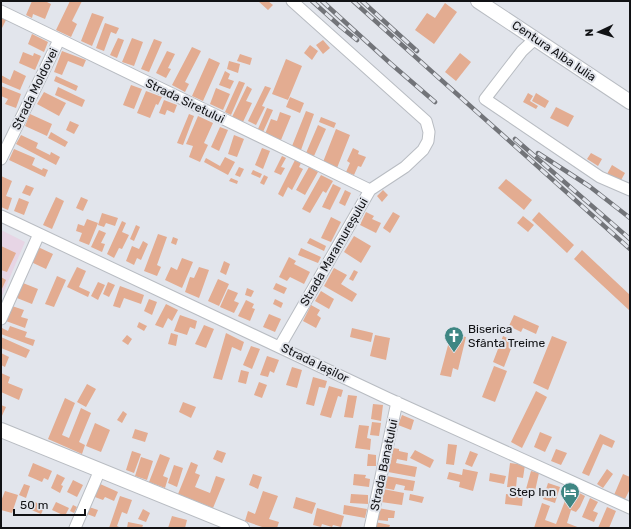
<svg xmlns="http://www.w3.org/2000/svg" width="631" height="529" font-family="Rubik,sans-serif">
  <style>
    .education { fill: #e7d5e5 }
    .building { fill: #e3ac91 }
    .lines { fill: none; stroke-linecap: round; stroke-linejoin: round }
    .minor-casing { stroke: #b8bcc2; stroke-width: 13 }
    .major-casing { stroke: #b8bcc2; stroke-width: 16 }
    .minor { stroke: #fff; stroke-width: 11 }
    .major { stroke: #fff; stroke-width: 14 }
    .rail-casing { stroke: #727479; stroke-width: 4.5 }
    .rail { stroke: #e2e5ec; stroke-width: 3; stroke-dasharray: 9; stroke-linecap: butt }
    .labels { text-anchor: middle; stroke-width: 4; stroke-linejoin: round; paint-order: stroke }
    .street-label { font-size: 12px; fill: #111215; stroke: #e2e5ec }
    .poi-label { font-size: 12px; fill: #111215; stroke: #e2e5ec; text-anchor: start }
  </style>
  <rect width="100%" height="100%" fill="#e2e5ec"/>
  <!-- education -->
  <path class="education" d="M1,230L25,242L1,298Z"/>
  <!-- building -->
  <path class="building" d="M32,1H45L51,4L45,19L33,14L32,18L26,15Z
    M70,1H82L72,21L77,24L71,37L56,30Z
    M258,1H268L273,5L268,10Z
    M445,3L457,12L434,44L415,30L427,13L435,18Z
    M92,13L104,17L92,46L81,41Z
    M1,18L6,20L1,30Z
    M105,23L119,28L116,34L111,32L104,51L96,48Z
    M32,34L48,42L44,52L28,44Z
    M118,38L124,40L117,58L110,55Z
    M132,38L143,42L134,66L122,62Z
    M154,39L162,42L149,72L141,69Z
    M323,40L330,48L323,54L316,45Z
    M310,45L318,51L312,60L304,53Z
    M192,47L201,51L185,82L189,84L185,92L172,85Z
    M62,51L86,60L83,67L68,61L62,75L54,72Z
    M167,51L175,54L168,68L171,69L166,78L156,73Z
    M23,52L33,56L34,53L41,56L35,70L19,63Z
    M460,53L471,62L456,81L445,72Z
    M240,54L252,58L250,65L237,61Z
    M209,58L220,63L203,101L192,96Z
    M286,59L302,66L288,100L272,94Z
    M229,61L240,64L238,73L227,69Z
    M14,70L26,76L20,90L1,82V75L10,80Z
    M225,71L230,74L228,79L234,81L230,89L219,85Z
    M56,76L78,86L76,91L54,81Z
    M239,81L245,83L231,115L225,112Z
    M131,85L142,89L134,109L123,105Z
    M1,86L21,94L16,108L5,104L8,99L1,96Z
    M247,86L252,89L246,101L252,103L243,122L232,117Z
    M265,86L271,88L262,106L265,107L256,125L248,121Z
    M58,87L85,100L82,107L55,95Z
    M216,88L230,94L223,110L210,104Z
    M146,91L162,97L158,105L156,104L150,118L137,113Z
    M44,92L66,103L59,116L37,104Z
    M528,93L533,96L530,101L538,106L536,109L523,102Z
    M536,93L549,101L545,108L532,101Z
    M290,97L304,103L300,113L286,107Z
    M164,100L177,105L174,113L167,110L165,115L159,113Z
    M556,107L574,116L568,127L550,118Z
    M267,108L273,110L263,132L258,129Z
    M306,111L314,114L301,150L292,146Z
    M280,112L291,116L281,140L265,134L271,119L277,121Z
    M30,114L52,124L47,136L25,126Z
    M189,114L194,116L183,145L177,143Z
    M198,116L213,123L204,143L208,145L200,162L189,157L193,146L186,144Z
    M321,117L336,123L334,128L319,122Z
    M70,121L79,125L74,134L66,130Z
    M318,125L326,129L314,156L306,153Z
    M220,127L228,130L219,151L211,147Z
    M336,129L350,135L337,168L323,162Z
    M51,132L68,142L65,147L48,138Z
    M21,135L38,143L36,148L50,155L51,152L60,157L56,165L16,144Z
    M234,135L244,139L237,157L228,154Z
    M262,148L270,151L263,169L255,165Z
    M353,148L359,151L358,154L366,157L361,167L358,166L354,175L346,172L350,163L347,161Z
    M14,149L35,158L32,165L42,170L43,168L48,170L45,177L9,160Z
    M591,153L602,159L598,166L587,159Z
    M282,156L286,158L281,167L285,168L281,175L274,172Z
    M225,157L235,162L228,175L204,162L206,158L220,166Z
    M295,160L301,163L299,167L303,169L292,190L288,187L283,197L278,194Z
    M612,165L625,173L620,182L607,174Z
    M239,167L244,169L240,177L235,175Z
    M309,167L318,172L305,195L296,190Z
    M253,170L262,174L260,178L251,174Z
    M264,175L268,177L264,185L260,183Z
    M321,175L333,181L326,193L323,191L310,213L302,209Z
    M1,176L12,181L6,196L12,198L8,210L1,207Z
    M231,178L238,181L237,184L229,181Z
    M506,179L532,200L524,210L498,188Z
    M333,184L341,188L330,210L322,207Z
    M26,185L34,188L30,196L22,193Z
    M345,190L351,193L345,206L339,203Z
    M383,190L388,195L382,202L377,196Z
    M56,197L64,201L52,229L43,225Z
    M81,197L88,200L83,211L76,208Z
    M19,198L29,202L24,215L14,211Z
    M366,212L374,216L372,219L381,223L376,233L360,225Z
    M393,212L400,216L390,233L383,228Z
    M539,212L574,245L567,253L532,220Z
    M102,213L118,218L115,226L106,223L104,227L98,225Z
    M523,216L534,225L528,232L517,223Z
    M331,217L341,222L331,242L321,238Z
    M87,219L98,223L89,245L79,241L82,233L76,231L78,224L84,226Z
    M122,221L126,223L122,232L129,235L122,249L119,248L114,258L107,254Z
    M136,225L140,227L134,241L130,239Z
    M99,230L106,233L101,243L105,244L102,252L91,247Z
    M158,234L167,237L157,265L161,267L157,276L144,271Z
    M354,236L371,246L361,263L344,252Z
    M173,237L178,239L176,245L171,243Z
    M310,238L326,246L324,251L307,243Z
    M143,241L148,244L141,260L137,258L134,265L126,261L132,246L139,249Z
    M1,246L16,253L7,272L1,270Z
    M38,247L53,254L46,269L31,262Z
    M301,248L321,257L318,263L298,255Z
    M582,250L630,295V311L574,259Z
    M289,257L296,261L294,264L310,272L304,284L290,277L287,281L279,277Z
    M182,258L193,262L182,288L165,280L171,267L177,270Z
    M224,261L230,264L226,275L220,272Z
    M77,267L86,271L79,287L90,292L88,297L67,287Z
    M199,267L209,270L199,298L185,292L190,277L194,278Z
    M334,268L347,275L341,284L357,294L352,302L324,286Z
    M354,270L358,272L353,281L349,279Z
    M57,276L66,280L54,307L45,304Z
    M1,277L6,280L1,291Z
    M218,279L229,284L219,306L208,301Z
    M98,282L105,285L98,300L91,296Z
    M108,282L115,285L109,297L103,294Z
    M23,283L38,289L32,304L17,298Z
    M276,283L287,288L284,294L273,289Z
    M120,286L144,295L141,304L124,298L120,308L113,306Z
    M247,288L254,291L251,297L245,295Z
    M228,289L238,293L234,301L239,303L234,313L220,307Z
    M321,291L334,299L329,309L315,301Z
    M149,299L157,302L152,315L144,311Z
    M275,299L283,303L281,308L273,304Z
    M246,300L254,304L252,308L255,309L250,321L238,316Z
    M166,304L178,310L172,321L168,318L163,328L155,325Z
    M311,305L320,310L317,315L321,318L316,328L303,321Z
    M12,306L24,310L21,317L28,319L25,328L6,321Z
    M269,314L281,319L275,332L263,327Z
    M180,315L197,321L195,329L190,327L187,335L174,331Z
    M514,315L539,326L536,334L523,328L521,332L509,326Z
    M139,322L147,326L144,331L137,327Z
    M204,325L214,329L206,348L195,344Z
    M10,326L27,332L25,337L35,340L33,346L1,334L2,328L8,331Z
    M352,328L373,333L371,342L350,337Z
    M171,333L178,335L176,346L168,344Z
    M226,333L244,342L241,351L232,347L222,380L213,378Z
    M451,334L466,337L458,370L453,368L451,377L440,375Z
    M127,335L132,339L128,345L122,341Z
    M375,335L390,338L386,360L370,356Z
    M503,336L514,341L504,367L493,362Z
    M552,336L567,342L548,390L533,383Z
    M1,337L30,350L26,358L1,348Z
    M251,346L260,349L252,369L243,365Z
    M1,353L9,357L5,367L1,365Z
    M267,356L279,360L274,373L270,371L268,377L260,375Z
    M494,366L507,371L495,402L482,397Z
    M292,367L302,370L297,388L286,385Z
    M241,370L249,372L246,384L238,382Z
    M1,373L10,377L8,383L23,389L19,400L1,392Z
    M313,377L327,381L325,388L319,387L314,406L306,404Z
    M259,382L267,385L262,398L254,395Z
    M87,384L96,389L86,407L77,402Z
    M329,386L343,390L341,397L338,396L331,418L320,415Z
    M536,391L547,397L522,448L511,442Z
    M348,395L357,396L353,418L344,417Z
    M65,398L75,403L62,435L69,438L81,408L91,413L79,442L85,445L82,454L48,439Z
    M183,402L196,407L191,418L179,412Z
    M373,404L383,405L381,421L371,419Z
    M1,405L6,407L1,418Z
    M123,411L127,414L122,423L117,420Z
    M402,415L414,420L411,430L398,425Z
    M372,422L381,423L379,436L370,435Z
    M95,423L110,430L101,452L86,446Z
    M359,425L369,426L367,438L371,439L370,450L355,448Z
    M135,429L148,433L145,442L132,438Z
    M540,432L552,437L545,452L534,447Z
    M600,434L615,441L612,448L603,444L589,476L582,473Z
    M448,444L457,445L454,465L446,464Z
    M393,448L399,449V451L408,453L407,461L397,459L396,463L417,467L415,477L388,472Z
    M556,449L567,453L561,465L551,461Z
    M217,450L226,453L222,463L213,459Z
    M415,450L434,460L430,468L410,458Z
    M132,451L141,454L134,473L126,470Z
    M470,451L478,454L472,467L465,464Z
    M160,454L170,458L163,476L168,478L165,488L149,482Z
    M368,454L376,455V466H367Z
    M141,457L153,461L147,480L135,476Z
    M191,462L198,465L195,473L200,475L195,487L210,493L216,476L225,479L213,508L178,494Z
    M33,463L52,471L48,480L44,478L42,482L28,476Z
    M510,463L525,465L523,478L517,477L516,488L507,487Z
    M174,465L183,468L177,487L168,483Z
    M463,469L478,472L473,491L459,487L460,482L447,479L449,472L462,475Z
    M607,469L613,474L603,488L597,484Z
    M531,471L539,473L535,491L526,489Z
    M490,473L506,476L504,484L489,481Z
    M57,474L65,478L61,485L63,486L60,493L51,488Z
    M253,474L262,477L258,489L249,485Z
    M354,474L366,475L365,478L370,479L369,487L353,485Z
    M623,474L630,477V489L625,499L614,495Z
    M386,476L415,481L413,491L404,490L405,486L396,484L394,490L384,488Z
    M73,480L83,485L77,497L67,492Z
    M98,483L118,492L114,501L105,497L103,500L92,496Z
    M548,483L560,487L555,503L543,499Z
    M24,484L30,486L26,498L19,495Z
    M570,488L585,496L580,507L576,512L571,510L567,523L580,528H534L542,503L550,506L545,520L556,524Z
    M383,489L404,493L402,505L381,502Z
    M5,491L18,495L12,513L1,510V501Z
    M263,491L278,496L269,519L279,522L277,528H265L245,521L248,511L255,514Z
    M351,494L368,495V504L350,503Z
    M410,494L424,497L422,503L409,500Z
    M506,494L523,496L522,506L505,504Z
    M120,496L132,500L127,514L122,512L117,526L121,528H109Z
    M296,497L316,503L312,514L293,508Z
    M590,498L598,502L593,511L598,513L594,522L582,517Z
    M32,501L45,506L41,514L29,509Z
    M56,502L69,508L65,516L52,510Z
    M73,505L77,507L74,513L70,511Z
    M344,505L367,509L365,518L343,514Z
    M89,507L98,510L95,517L87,514Z
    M607,507L616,511L609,528H598Z
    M317,508L344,516L341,527L333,525L332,527L322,524L321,527L313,525Z
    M378,508L395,511L394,518H388V521L377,520Z
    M143,509L150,513L146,522L138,519Z
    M172,516L187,520L185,528H168Z
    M128,522L143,525L142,528H127Z
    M375,522L390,525L389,528H374Z"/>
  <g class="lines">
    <!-- minor casing -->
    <g class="minor-casing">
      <path id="minor" d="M1,11L370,190
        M536,38L522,51L485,99L600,177L630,190
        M1,159L59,40
        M1,216L387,398L630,508
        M1,319L39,234
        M280,346L370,190L405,167L423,150L428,141L429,132L426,121L292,1
        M75,528L100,470
        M370,528L397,402"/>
    </g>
    <!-- major casing -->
    <g class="major-casing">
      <path id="major" d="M478,1L630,102
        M1,430L242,528"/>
    </g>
    <!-- minor -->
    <use href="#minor" class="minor"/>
    <!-- major -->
    <use href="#major" class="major"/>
    <!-- rail casing -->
    <g class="rail-casing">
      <path id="rail" d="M312,1L341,27L357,40
        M322,1L390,63L435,102
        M353,1L630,249
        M362,1L417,51
        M515,139L630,239
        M538,153L589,186L630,218"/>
    </g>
    <!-- rail -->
    <use href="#rail" class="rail"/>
  </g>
  <!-- icons -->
  <defs>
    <g id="church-pin" transform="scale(1)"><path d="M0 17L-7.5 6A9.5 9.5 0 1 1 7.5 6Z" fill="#3e8683" stroke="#e2e5ec"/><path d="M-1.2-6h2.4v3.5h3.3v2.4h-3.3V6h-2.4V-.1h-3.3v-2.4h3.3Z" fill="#fff"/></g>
    <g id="hotel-pin" transform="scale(1)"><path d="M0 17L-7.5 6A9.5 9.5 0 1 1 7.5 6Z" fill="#3e8683" stroke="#e2e5ec"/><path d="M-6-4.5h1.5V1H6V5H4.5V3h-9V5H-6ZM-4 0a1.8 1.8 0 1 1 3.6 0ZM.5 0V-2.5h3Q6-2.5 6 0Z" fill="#fff"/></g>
  </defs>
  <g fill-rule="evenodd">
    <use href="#church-pin" x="454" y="336"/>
    <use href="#hotel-pin" x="570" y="492"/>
  </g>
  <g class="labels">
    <!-- street labels -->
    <g class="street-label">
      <text transform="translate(554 51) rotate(34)" y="4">Centura Alba Iulia</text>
      <text transform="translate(35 89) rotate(-64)" y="4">Strada Moldovei</text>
      <text transform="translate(185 101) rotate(26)" y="4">Strada Siretului</text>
      <text transform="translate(334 252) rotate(-60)" y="4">Strada Maramureșului</text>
      <text transform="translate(315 363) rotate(26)" y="4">Strada Iașilor</text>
      <text transform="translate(384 465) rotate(-78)" y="4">Strada Banatului</text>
    </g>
    <!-- poi labels -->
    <g class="poi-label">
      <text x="468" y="333">Biserica<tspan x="468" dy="14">Sfânta Treime</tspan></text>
      <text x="556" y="496" text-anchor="end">Step Inn</text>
    </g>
  </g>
  <!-- border -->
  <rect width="631" height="529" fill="none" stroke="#111215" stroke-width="4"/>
  <!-- north arrow -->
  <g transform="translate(599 32) rotate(266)" stroke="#e2e5ec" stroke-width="3" paint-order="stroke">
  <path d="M0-3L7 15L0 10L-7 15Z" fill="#111215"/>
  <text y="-6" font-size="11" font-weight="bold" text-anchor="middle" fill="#111215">N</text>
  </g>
  <!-- scale -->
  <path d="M14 509v6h71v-6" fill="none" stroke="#111215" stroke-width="2"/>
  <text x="20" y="509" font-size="12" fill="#111215" stroke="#e2e5ec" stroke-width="3" paint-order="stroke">50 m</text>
</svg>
